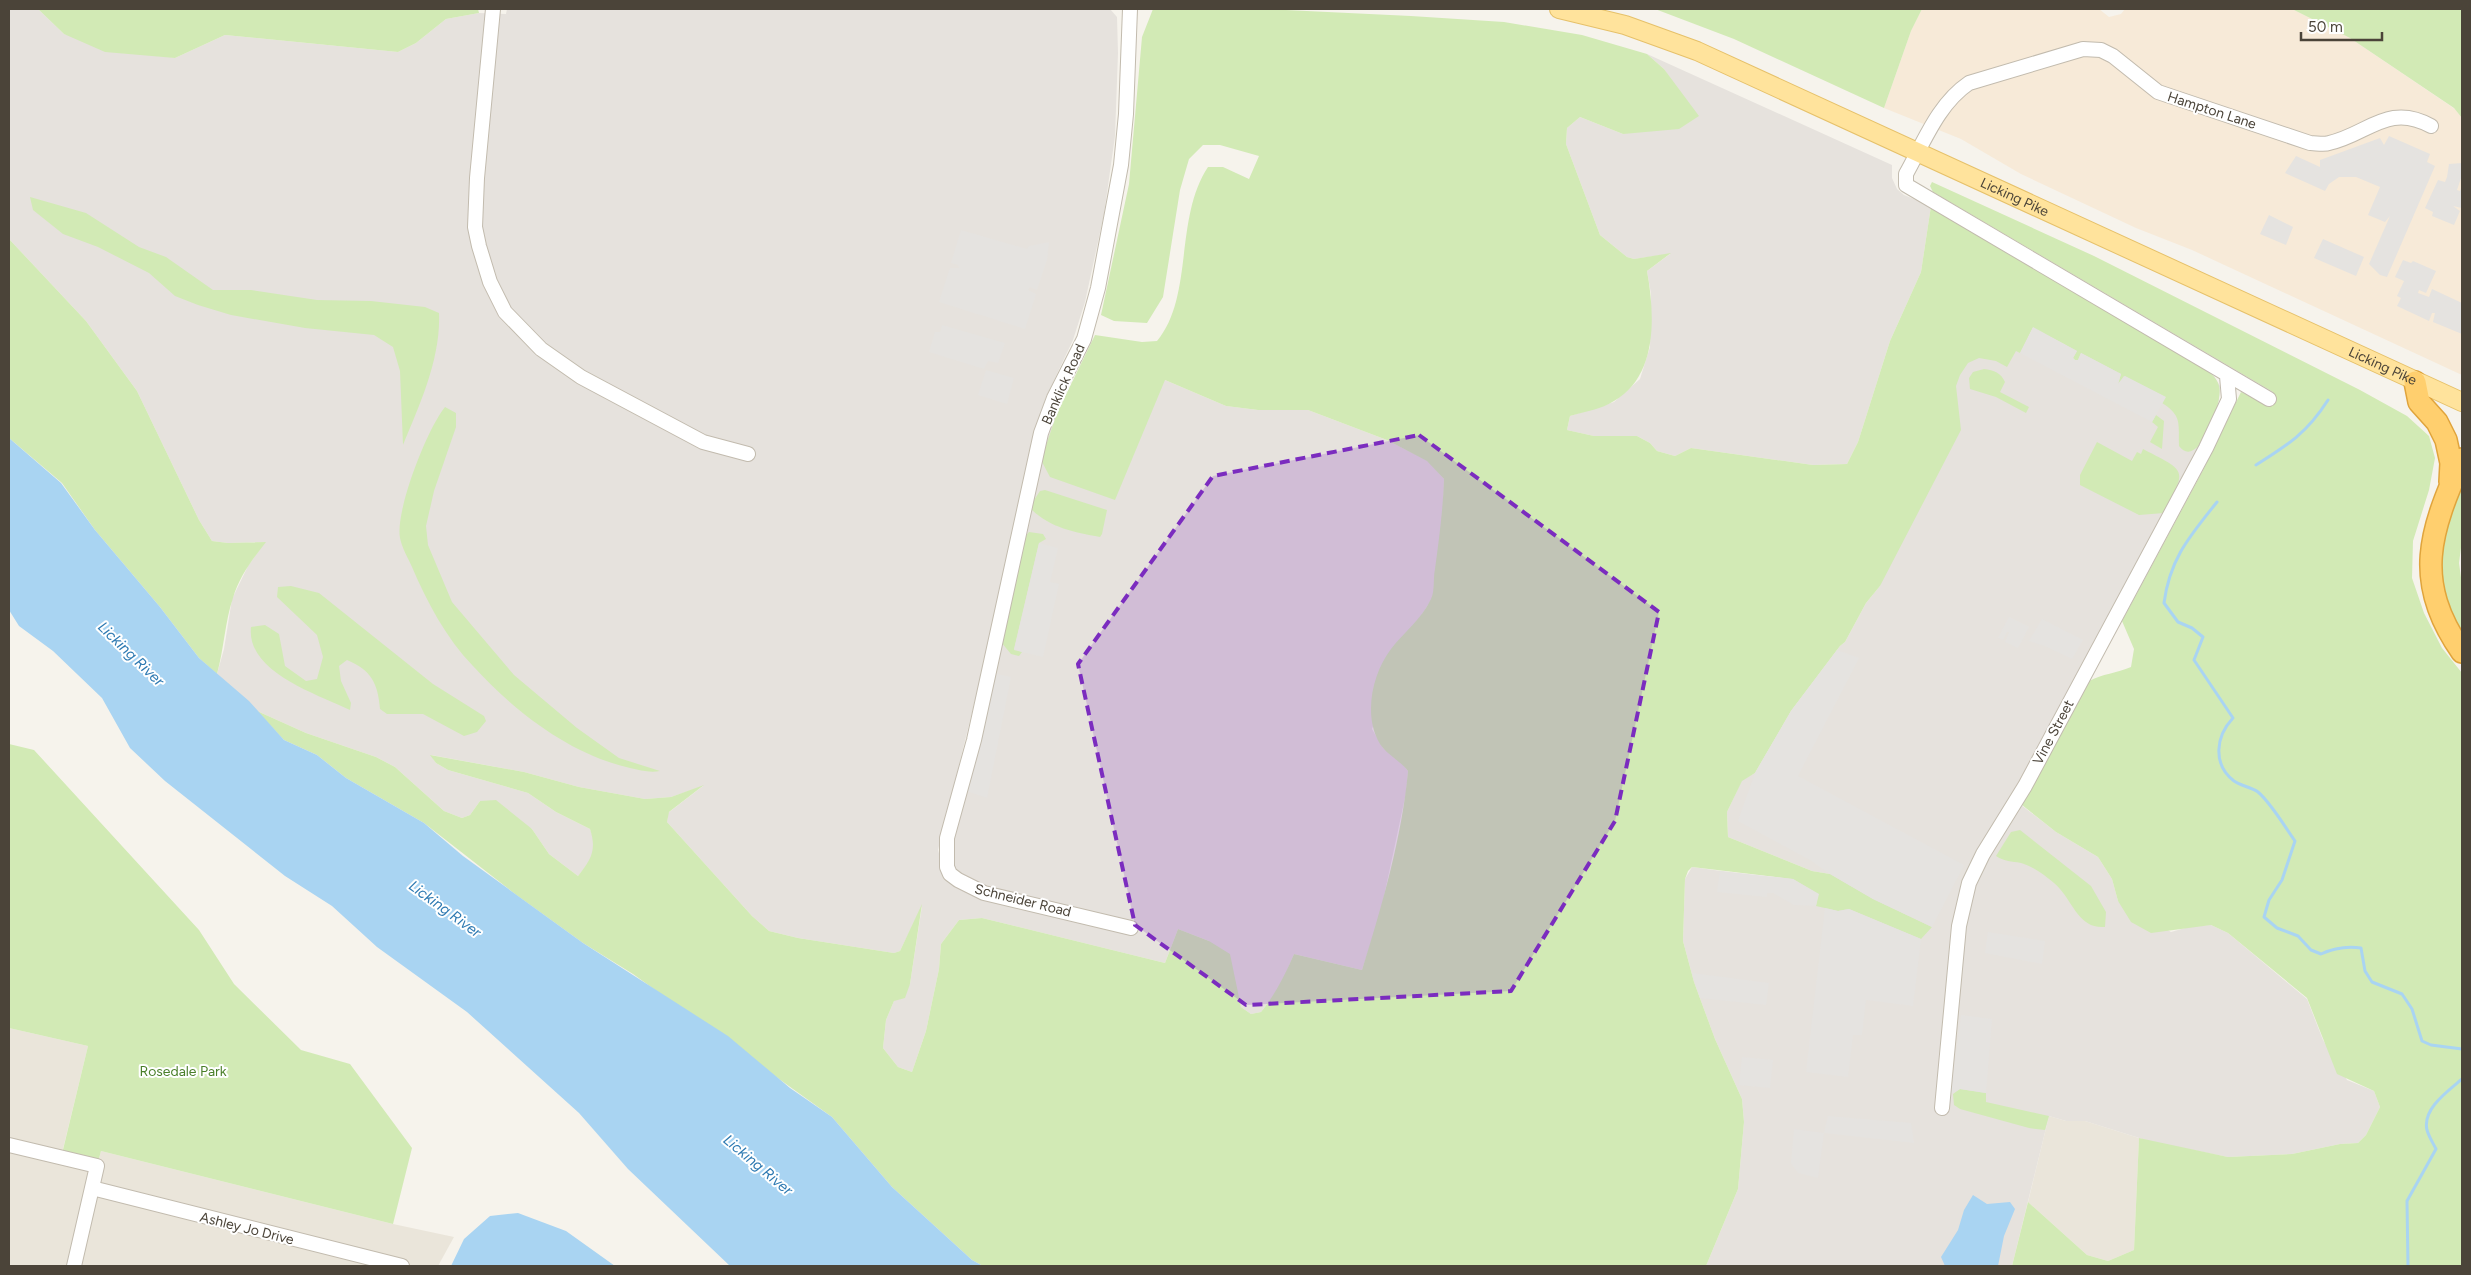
<svg xmlns="http://www.w3.org/2000/svg" width="2471" height="1275" font-family="Figtree,sans-serif">
  <style>
    .residential { fill: #eae5da }
    .commercial { fill: #f7ead8 }
    .industrial { fill: #e6e2dd }
    .green { fill: #d2eab5 }
    .parking { fill: #e5e3e0 }
    .water { fill: #a9d4f2 }
    .lines { fill: none; stroke-linecap: round; stroke-linejoin: round }
    .stream { stroke: #a9d4f2; stroke-width: 3 }
    .minor-casing { stroke: #c2bbae; stroke-width: 16 }
    .major-casing { stroke: #e6c16a; stroke-width: 20 }
    .highway-casing { stroke: #e0a43c; stroke-width: 24 }
    .minor { stroke: #fff; stroke-width: 14 }
    .major { stroke: #ffe39c; stroke-width: 18 }
    .highway { stroke: #ffcf6e; stroke-width: 21 }
    .marked { fill: #7b2cbf; fill-opacity: 0.2; stroke: #7b2cbf; stroke-width: 4; stroke-dasharray: 10 6; stroke-linejoin: round }
    .labels { text-anchor: middle; stroke-width: 4; stroke-linejoin: round; paint-order: stroke }
    .street-label { font-size: 14px; fill: #4b4439; stroke: #fff }
    .park-label { font-size: 14px; fill: #4a7f2a; stroke: #fff }
    .water-label { font-size: 15px; font-style: italic; fill: #2e7ab2; stroke: #fff }
  </style>
  <rect width="100%" height="100%" fill="#f6f3ec"/>
  <!-- residential -->
  <path class="residential" d="M9,1028L88,1046L61,1157L97,1166L101,1151L393,1224L454,1237L438,1266H9Z
    M2049,1116L2066,1121H2085L2139,1138L2134,1250L2108,1261L2087,1255L2028,1202Z"/>
  <!-- commercial -->
  <path class="commercial" d="M1922,9H2099L2109,17L2121,14L2125,9H2292L2350,38L2455,109L2462,118V375L2192,250L2136,228L2021,174L1961,139L1884,108L1911,31Z"/>
  <!-- industrial -->
  <path class="industrial" d="M9,9H38L64,34L175,58L225,35L398,52L416,43L446,19L479,13L506,14L507,9H1110L1117,17L1118,53L1115,136L1104,214L1085,302L1073,340L1046,397L1035,433L998,607L938,850L942,865L941,871L952,840L1043,450L1057,413L1165,380L1226,406L1258,410H1308L1387,440L1428,461L1444,479L1443,521L1433,597L1417,622L1406,634L1372,729L1383,748L1400,761L1408,771L1406,793L1380,915L1362,970L1294,954L1282,982L1271,999L1261,1012L1251,1014L1241,1007L1235,986L1209,941L1178,929L1165,963L982,918L959,920L941,944L939,969L926,1031L912,1072L898,1067L883,1048L886,1020L894,1001L910,984L922,906L900,951L894,953L798,938L769,931L752,916L667,822L668,813L703,786L671,797L645,799L579,787L524,772L431,755L436,763L448,770L528,793L556,812L590,829L595,842L593,858L578,876L549,854L532,829L480,801L470,815L462,818L444,811L395,767L376,757L306,733L257,711L217,674L224,649L232,599L248,566L265,542L228,543L212,541L199,520L137,391L86,321L9,239Z
    M1647,54L1892,165V178L1897,189L1904,195L1931,206L1921,272L1890,341L1858,442L1847,464L1813,465L1691,448L1675,456L1657,451L1650,443L1637,436H1594L1567,430L1570,416L1614,402L1640,379L1650,347L1651,294L1647,271L1670,254L1634,259L1627,257L1600,235L1566,144L1567,128L1580,117L1623,134L1676,88L1664,69Z
    M1926,316L2214,376L2220,386L2219,400L2205,435L2011,797L2056,832L2098,857L2112,879L2118,901L2171,932L2192,926L2211,925L2228,933L2307,999L2323,1040L2347,1080L2374,1091L2380,1107L2366,1135L2358,1143L2340,1144L2292,1154L2228,1157L2152,1142L2085,1121H2066L2049,1116L2012,1266H1706L1738,1189L1744,1122L1742,1099L1715,1039L1694,982L1683,941L1685,879L1692,867L1772,878L1830,874L1812,871L1728,837L1727,812L1742,780L1755,773L1791,711L1840,646L1845,642L1866,603L1880,586Z"/>
  <!-- green -->
  <path class="green" d="M38,9H478L479,13L446,19L416,43L398,52L225,35L175,58L105,52L64,34Z
    M1153,9H1264L1411,16L1504,22L1582,35L1647,54L1664,69L1699,116L1679,129L1623,134L1580,117L1567,128L1566,144L1600,235L1627,257L1634,259L1671,253L1647,271C1655,315 1658,376 1614,401C1602,409 1584,412 1570,416L1567,430L1594,436H1637L1650,443L1657,451L1675,456L1691,448L1813,465L1847,464L1858,442L1890,341L1921,272L1931,206L2199,363C2206,370 2217,376 2219,386C2224,401 2198,472 2179,446C2178,425 2183,416 2162,403L2165,397L2124,376L2118,384L2121,374L2081,353L2078,360H2075L2073,358L2077,351L2033,328L2020,353L2016,351L2007,367L1996,361L1979,358L1968,363L1960,375L1956,386L1961,430L1880,586L1866,603L1845,642L1840,646L1791,711L1755,773L1742,781L1727,812L1728,837L1812,871L1830,874L1873,899L1932,927L1921,939L1849,909L1838,911L1816,906L1818,894L1793,879L1692,867L1688,871L1685,879L1683,941L1694,982L1715,1039L1742,1099L1744,1122L1738,1189L1706,1266H983L972,1260L892,1187L832,1117L633,974L583,943L515,894L424,823L346,778L317,755L284,740L257,711L306,733L376,757L395,767L444,811L462,818L470,815L480,801L496,800L532,829L549,854L578,876C591,860 597,850 590,829L556,812L528,793L448,770L436,763L430,755L524,772L579,787L645,799L671,797L704,785L669,812L667,822L752,916L769,931L798,938L894,953L900,951L922,904L910,984L905,998L894,1001L886,1020L883,1048L898,1067L912,1072L926,1031L939,969L941,944L959,920L982,918L1165,963L1178,929L1209,941L1230,954L1241,1007L1251,1014L1261,1012C1276,993 1285,975 1294,954L1362,970C1382,906 1402,837 1408,771C1401,762 1390,756 1383,748C1362,721 1371,675 1391,649C1404,632 1421,620 1431,599C1435,591 1433,578 1435,569C1439,539 1443,510 1444,479L1427,461L1387,440L1308,410H1258L1226,406L1165,380L1115,500L1050,477L1041,460L1057,413L1095,335L1142,342L1157,341C1194,297 1174,218 1208,167H1223L1249,179L1259,156L1220,145H1203L1189,159L1180,190L1163,297L1147,323L1114,321L1101,315L1129,184L1142,37Z
    M1655,9H1922L1911,31L1884,108L1734,39Z
    M2292,9H2462V118L2454,108L2350,38Z
    M1932,182L2094,256L2360,390L2407,416L2429,436L2435,458L2429,490L2413,541L2412,578L2424,613L2442,648L2462,673V1266H2012L2028,1202L2087,1255L2108,1261L2134,1250L2139,1138L2228,1157L2292,1154L2340,1144L2358,1143L2366,1135L2380,1107L2374,1091L2337,1074L2307,998L2228,933L2211,925L2151,933L2131,922L2118,901L2112,879L2098,857L2056,832L2022,805L2089,681C2102,674 2117,673 2131,667L2134,649L2122,621L2202,472L2241,392L2267,404L2273,392L1933,192L1930,186Z
    M30,197L86,213L139,247L166,257L213,290H251L317,300L371,301L425,307L439,313C441,358 420,404 403,445L400,371L393,347L374,335L305,328L231,315L198,305L175,296L149,273L98,247L63,234L33,210Z
    M9,239L86,321L137,391L199,520L212,541L228,543L266,542C252,560 239,577 233,598C225,621 224,649 217,674L199,658L160,607L95,530L62,483L9,438Z
    M1984,369C1994,370 2001,373 2005,382L2000,392L2029,407L2026,413L1996,397L1970,389L1969,378L1973,372Z
    M445,407L456,413V427L434,491L426,526L428,545L452,602L514,675L577,728L619,758L660,771C649,773 640,770 630,768C569,754 515,712 473,666C446,638 427,602 412,567C408,558 402,548 400,538C395,511 427,429 445,407Z
    M2156,415L2164,421L2162,449L2150,442L2158,427L2152,422Z
    M2097,442L2132,461L2137,452L2141,454L2143,449C2187,472 2187,468 2164,513L2139,515L2080,485V475Z
    M2462,475V540L2459,563L2462,585V637L2442,600L2438,541Z
    M1045,490L1107,510L1102,534L1100,537C1074,532 1051,528 1032,510L1034,500L1040,491Z
    M1029,532L1043,534L1046,539L1039,543L1014,649L1022,652L1019,656L1011,654L1001,642L1025,537Z
    M291,586L319,593L433,684L484,716L486,721L477,732L464,736L423,714H387L380,709C378,683 371,670 347,660L339,666L341,681L351,703L350,710C317,694 246,672 251,627L265,625L279,634L285,666L306,681L317,679L323,657L317,635L277,597L278,587Z
    M9,744L34,750L199,930L234,984L301,1050L350,1064L412,1148L393,1224L101,1151L97,1166L61,1158L88,1046L9,1028Z
    M2020,830L2091,886L2106,912L2105,927C2080,929 2074,905 2060,889C2052,880 2033,866 2021,863C2011,861 2005,862 1996,856L2011,832Z
    M1960,1089L1986,1093V1102L2049,1116L2045,1130L2029,1128L1960,1109L1954,1105L1953,1094Z"/>
  <!-- parking -->
  <path class="parking" d="M2389,136L2430,154L2427,162L2435,166L2387,277L2380,275L2369,264L2390,216L2385,222L2368,215L2380,187L2356,177H2339L2329,184L2325,191L2285,173L2296,156L2320,167V160L2380,138L2384,145Z
    M2462,163V175L2457,190L2460,191L2462,186V208L2453,206L2460,211L2454,225L2432,216L2433,212L2425,208L2438,180L2445,182L2447,177L2449,164Z
    M2269,215L2293,227L2286,245L2260,234Z
    M961,230L1027,249L1029,246L1049,242L1047,260L1037,290L1030,287L1028,290L1036,294L1025,329L939,302L950,268H959L958,265L951,263Z
    M2323,239L2364,257L2356,276L2314,258Z
    M2403,260L2411,263L2413,261L2436,271L2426,293L2419,290L2418,293L2429,297L2432,289L2462,303V334L2433,322L2435,313H2432L2429,321L2397,306L2401,298L2397,296L2404,281L2395,277Z
    M942,325L1005,343L998,363L988,361L984,369L929,352L935,332H940Z
    M2033,327L2077,351L2073,358L2075,360H2078L2081,353L2121,374L2118,384L2125,376L2166,397L2152,422L2020,353Z
    M986,370L1014,378L1007,404L978,395Z
    M1039,543L1058,548L1050,582L1059,584L1043,657L1014,650Z
    M2009,617L2029,627L2018,648L2005,642L2009,632H2007L2003,640L1998,638Z
    M2042,619L2083,640L2072,659L2045,646L2029,641Z
    M1837,650L1859,658L1798,776L1964,865L1932,927L1873,899L1830,874L1810,860L1738,821L1755,773L1791,711Z
    M983,671L1011,677L987,798L955,787Z
    M1720,871L1793,879L1819,894L1816,906L1794,905L1773,893H1767V897L1717,892Z
    M1825,908L1838,911L1849,909L1921,939L1913,1006L1866,1000L1862,1035H1853L1848,1077L1806,1072Z
    M1988,932L2045,941L2042,964L1985,953Z
    M1692,973L1769,983L1766,1005L1700,998Z
    M1961,1015L1992,1019L1986,1093L1960,1089L1951,1094Z
    M1742,1057L1773,1060L1770,1088L1739,1085Z
    M1828,1116L1911,1123L1914,1143L1824,1133L1818,1178L1798,1173L1791,1163L1794,1129L1824,1133Z"/>
  <!-- water -->
  <path class="water" d="M9,438L61,483L95,530L160,607L199,658L249,701L284,740L317,755L346,778L424,823L463,856L583,943L728,1036L790,1088L832,1117L892,1187L972,1260L983,1266H730L628,1169L579,1113L467,1012L377,947L332,906L285,876L165,781L130,748L102,698L53,651L19,626L9,610Z
    M1973,1195L1987,1204L2010,1202L2015,1209L2004,1236L1998,1266H1945L1941,1257L1958,1230L1964,1210Z
    M518,1213L566,1231L615,1266H451L464,1239L490,1216Z"/>
  <g class="lines">
    <!-- stream -->
    <path class="stream" d="M2256,465C2288,445 2307,433 2328,400
      M2217,502C2190,536 2170,558 2164,603L2178,622L2192,628L2203,637L2194,660L2233,718C2216,736 2212,764 2234,781C2241,786 2251,787 2258,792C2271,803 2285,827 2295,841L2282,880L2269,900L2264,917L2277,928L2298,936L2311,950L2321,954C2334,948 2347,946 2361,948L2365,971L2372,982L2402,994L2412,1009L2422,1041L2431,1045L2462,1049
      M2408,1266L2407,1201L2436,1149C2433,1143 2429,1137 2427,1130C2422,1109 2448,1091 2462,1079"/>
    <!-- minor casing -->
    <g class="minor-casing">
      <path id="minor" d="M493,9L477,178L475,227L479,246L490,282L505,312L541,349L581,377L703,442L748,454
        M1130,9L1126,114L1121,165L1098,288L1084,339L1054,398L1041,433L974,740L947,838V867L950,874L958,880L984,893L1131,928
        M2269,399L1906,185V174C1924,142 1938,104 1969,83L2083,49L2101,50L2113,56L2158,92L2310,143C2316,143 2324,145 2329,143C2367,135 2388,102 2431,126
        M1942,1108L1959,926L1969,883L1983,854L2025,786L2206,448L2229,399L2227,376
        M9,1145L97,1166L74,1266
        M92,1188L402,1266"/>
    </g>
    <!-- major casing -->
    <g class="major-casing">
      <g id="major">
        <path id="s1" d="M1559,9L1625,25L1697,51L2462,402"/>
      </g>
    </g>
    <!-- highway casing -->
    <g class="highway-casing">
      <path id="highway" d="M2415,382L2419,402L2437,422L2446,440L2451,463L2450,482
        M2462,459C2430,531 2412,581 2462,652"/>
    </g>
    <!-- minor -->
    <use href="#minor" class="minor"/>
    <!-- major -->
    <use href="#major" class="major"/>
    <!-- highway -->
    <use href="#highway" class="highway"/>
  </g>
  <!-- marked area -->
  <path class="marked" d="M1419,435L1659,612L1615,821L1511,991L1246,1005L1135,925L1078,664L1213,476Z"/>
  <g class="labels">
    <!-- street labels -->
    <g class="street-label">
      <text transform="translate(2212 110) rotate(18)" y="5">Hampton Lane</text>
      <text dy="5" stroke="none"><textPath href="#s1" startOffset="494">Licking Pike</textPath></text>
      <text dy="5" stroke="none"><textPath href="#s1" startOffset="899">Licking Pike</textPath></text>
      <text transform="translate(1063 384) rotate(-66)" y="5">Banklick Road</text>
      <text transform="translate(2053 732) rotate(-62)" y="5">Vine Street</text>
      <text transform="translate(1023 900) rotate(14)" y="5">Schneider Road</text>
      <text transform="translate(247 1228) rotate(14)" y="5">Ashley Jo Drive</text>
    </g>
    <!-- park labels -->
    <g class="park-label">
      <text x="183" y="1076">Rosedale Park</text>
    </g>
    <!-- water labels -->
    <g class="water-label">
      <text transform="translate(131 654) rotate(44)" y="5">Licking River</text>
      <text transform="translate(445 909) rotate(36)" y="5">Licking River</text>
      <text transform="translate(758 1165) rotate(40)" y="5">Licking River</text>
    </g>
  </g>
  <!-- border -->
  <rect width="2471" height="1275" fill="none" stroke="#4b4439" stroke-width="20"/>
  <!-- scale -->
  <path d="M2301 32v8h81v-8" fill="none" stroke="#4b4439" stroke-width="2.5"/>
  <text x="2308" y="32" font-size="15" fill="#4b4439" stroke="#ffffff" stroke-width="4" paint-order="stroke">50 m</text>
</svg>
